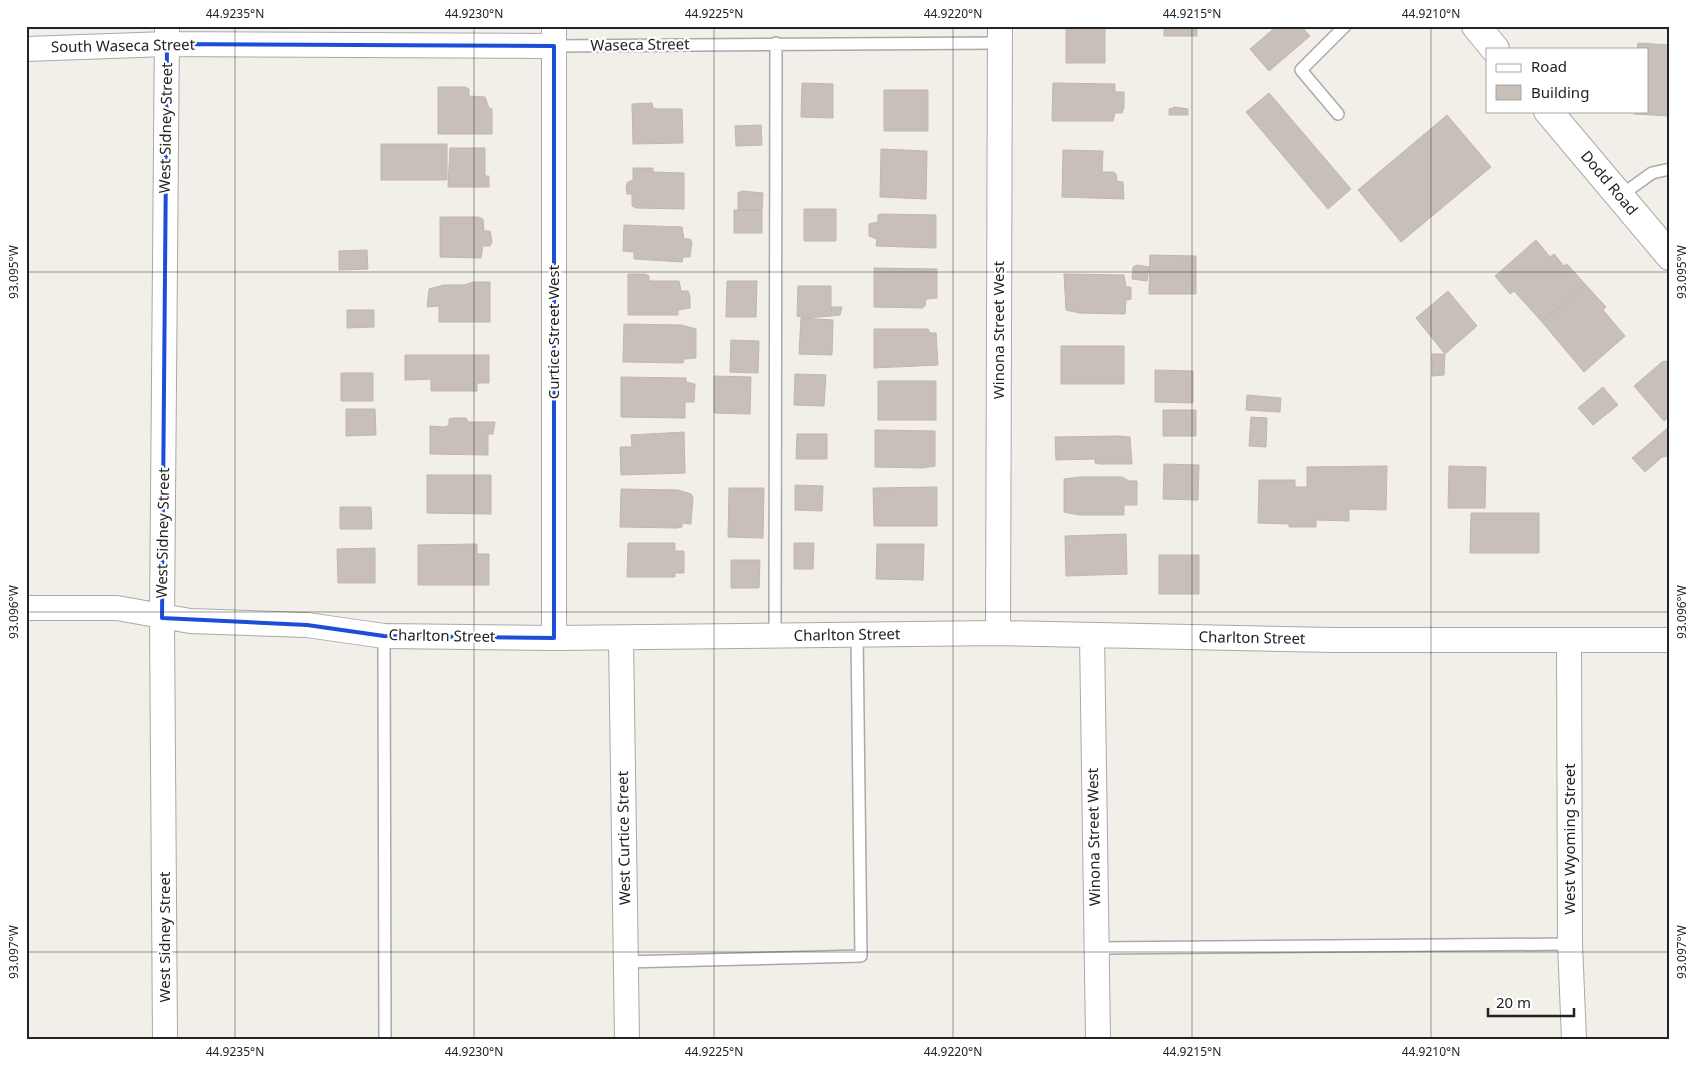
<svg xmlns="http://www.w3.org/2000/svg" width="1696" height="1065" font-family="'Noto Sans',sans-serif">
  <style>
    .building { fill: #c7bfb8; stroke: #c4b6ab }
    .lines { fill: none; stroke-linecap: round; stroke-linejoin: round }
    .service-casing { stroke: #a9a9a9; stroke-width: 14 }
    .minor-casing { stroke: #a9a9a9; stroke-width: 26 }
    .tertiary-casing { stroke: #a9a9a9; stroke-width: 30 }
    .service { stroke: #fff; stroke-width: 11 }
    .minor { stroke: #fff; stroke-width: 24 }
    .tertiary { stroke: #fff; stroke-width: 28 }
    .marked { fill: none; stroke: #1d4ed8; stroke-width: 4; stroke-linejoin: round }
    .ticks { fill: none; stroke: #222; stroke-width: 1; stroke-opacity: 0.45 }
    .labels { text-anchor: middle; stroke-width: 4.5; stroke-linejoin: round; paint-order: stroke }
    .street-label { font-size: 15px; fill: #222; stroke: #fff }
    .neatline { fill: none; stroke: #222; stroke-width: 2 }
    .ticks-label { font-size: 12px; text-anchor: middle; fill: #222 }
  </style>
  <rect width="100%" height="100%" fill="#f2efe9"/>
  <!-- building -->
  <path class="building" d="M1066,26H1105V63H1066Z
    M1164,26H1197V36H1164Z
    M1277,26H1301L1310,36L1269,71L1250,49Z
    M1638,43L1670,45V116L1634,114V111H1647V49H1637Z
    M802,83L833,84V118L801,117Z
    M1053,83L1115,84V92H1124V108L1122,113H1115L1113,121H1052Z
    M438,87H465L469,89V96L485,97L489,108L492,109V134H438Z
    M884,90H928V131H884Z
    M1269,93L1351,189L1328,209L1246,112Z
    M652,103L653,108L657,109H682L683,143L633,144L632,104Z
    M1175,107L1188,109V115H1169V109Z
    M1447,115L1491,167L1401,242L1358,190Z
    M761,125L762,145L736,146L735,126Z
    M381,144H447V180H381Z
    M450,148H485V176H489V187H448Z
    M881,149L927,151L926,199L880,197Z
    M1063,150L1103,151L1102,172H1113L1116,174L1117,181L1123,182L1124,199L1062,197Z
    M633,168H653V172L684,173V209L636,208L632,206V194H627L626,186L628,182L633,180Z
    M742,191L763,193L762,210H738V193Z
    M804,209H836V241H804Z
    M734,210H762V233H734Z
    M882,214L936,215V248L876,246L877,239L869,236V224L878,222V215Z
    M440,217H478L483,219L484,231H490L492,242L490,246H483L481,258L440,257Z
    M624,225L682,227L684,239H690L692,242L690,257H683L682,262L634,259V252L623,251Z
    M1536,240L1550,257L1554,254L1564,266L1567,264L1585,284L1542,322L1514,291L1510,294L1495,276Z
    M367,250L368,269L339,270V251Z
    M1150,255L1196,256V294H1149Z
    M1137,265L1149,267L1147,281L1132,279L1133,267Z
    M874,268L937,269V298L926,299L925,306L922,308L874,307Z
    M628,274H645L649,276V281H679L681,291H688L690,296V308L678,310V315H628Z
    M1064,274L1124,275L1126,287H1131V299L1126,300L1125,314L1079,313L1066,310Z
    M727,281H757L756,317H726Z
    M473,282H490V322H439V306L427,307L429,289L444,285H464Z
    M1585,284L1606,307L1603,310L1625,336L1584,372L1542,322Z
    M798,286H831V316L805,318L797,316Z
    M1448,291L1477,326L1445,354L1416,318Z
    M831,307H842L840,315L831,316Z
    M347,310H374V327L347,328Z
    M801,318L833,320L832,355L799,354Z
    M624,324L681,325L696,329V358L684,359L683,363L623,362Z
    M874,329H928L930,333H936L938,365L874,368Z
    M731,340L759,341L758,373L730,372Z
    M1061,346H1124V384H1061Z
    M1432,354H1445L1444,375L1432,376Z
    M405,355H489V383H477V391H431V379L405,380Z
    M1666,361L1670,366V416L1664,421L1634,386L1662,362Z
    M1155,370L1193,371V403L1155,402Z
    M341,373H373V401H341Z
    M795,374L826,375L824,406L794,405Z
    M714,376L751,377L750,414L714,413Z
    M621,377L686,378V382L695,384L694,402H685V418L621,417Z
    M878,381H936V420H878Z
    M1603,387L1618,405L1593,425L1578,408Z
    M1247,395L1281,398L1280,412L1246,410Z
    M346,409H375L376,435L346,436Z
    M1163,410H1196V436H1163Z
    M1251,417L1267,418L1266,447L1249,446Z
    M453,418H466L468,422H495L493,434H488V455L430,454V426L445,427L449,425V419Z
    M1670,426V461L1666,456L1662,457L1645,472L1632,458Z
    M875,430L935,431V466L922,468L875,467Z
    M684,432L685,473L621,475L620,447H632L631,435Z
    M797,434H827V459H796Z
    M1118,436L1130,437L1132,464H1099L1095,463V459L1056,460L1055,437Z
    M1164,464L1199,465L1198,500L1163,499Z
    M1387,466L1386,510L1349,509V521L1316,520V527H1289V524L1258,523L1259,480H1295V487H1307V467Z
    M1449,466L1486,467L1485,508H1448Z
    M427,475H491V514L427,513Z
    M1080,477H1122L1129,481H1137V505H1124V515H1079L1064,512V479Z
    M795,485L823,486L822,511L795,510Z
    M937,487V526H874L873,488Z
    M729,488H764L763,538L728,537Z
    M621,489L678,490L691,494L693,498L691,524L682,523V527L677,528L620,527Z
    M340,507H371L372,529H340Z
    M1471,513H1539V553H1470Z
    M1126,534L1127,574L1066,576L1065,536Z
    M628,543H675V551H684V573H675V577H627Z
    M794,543H814L813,569H794Z
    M477,544V554H489V585H418V545Z
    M877,544H924L923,580L876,579Z
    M375,548V583H338L337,549Z
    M1159,555H1199V594H1159Z
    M731,560H760L759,588H731Z"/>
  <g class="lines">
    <!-- service casing -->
    <g class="service-casing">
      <path id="service" d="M554,46L1000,43
        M1338,114L1301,70L1345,26
        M1620,196L1652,173L1670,169
        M384,636L385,1039
        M775,636L776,43
        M1096,948L1570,944
        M625,962L861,956L857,635"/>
    </g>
    <!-- minor casing -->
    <g class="minor-casing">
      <path id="minor" d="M554,26V638
        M26,49L167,44L554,46
        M26,608H117L190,621L307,625L384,636L554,638L998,633L1333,640H1670
        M998,633L1000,26
        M1092,635L1098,1039
        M621,638L627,1039
        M1569,640L1570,944L1574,1039
        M165,1039L162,618L167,26"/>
    </g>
    <!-- tertiary casing -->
    <g class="tertiary-casing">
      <path id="tertiary" d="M1476,26L1495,49
        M1548,111L1670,256"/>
    </g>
    <!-- service -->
    <use href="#service" class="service"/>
    <!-- minor -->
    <use href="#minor" class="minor"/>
    <!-- tertiary -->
    <use href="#tertiary" class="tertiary"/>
  </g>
  <!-- marked area -->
  <path class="marked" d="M167,44L554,46V638L384,636L307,625L162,618Z"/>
  <!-- ticks -->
  <path class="ticks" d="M235,26V1039M474,26V1039M714,26V1039M953,26V1039M1192,26V1039M1431,26V1039M26,272H1670M26,612H1670M26,952H1670"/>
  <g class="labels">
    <!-- street labels -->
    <g class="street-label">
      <text transform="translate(640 45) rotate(-1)" y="5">Waseca Street</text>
      <text transform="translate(123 46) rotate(-1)" y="5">South Waseca Street</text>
      <text transform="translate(166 128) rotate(-89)" y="5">West Sidney Street</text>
      <text transform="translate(1609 183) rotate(50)" y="5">Dodd Road</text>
      <text transform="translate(999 330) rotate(-90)" y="5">Winona Street West</text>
      <text transform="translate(554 332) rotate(-90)" y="5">Curtice Street West</text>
      <text transform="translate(163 533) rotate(-89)" y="5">West Sidney Street</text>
      <text transform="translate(847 635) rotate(-1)" y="5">Charlton Street</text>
      <text transform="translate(442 636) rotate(1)" y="5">Charlton Street</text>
      <text transform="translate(1252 638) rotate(1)" y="5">Charlton Street</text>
      <text transform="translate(1094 837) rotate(-91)" y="5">Winona Street West</text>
      <text transform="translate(624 838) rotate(-91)" y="5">West Curtice Street</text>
      <text transform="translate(1570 839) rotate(-90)" y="5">West Wyoming Street</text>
      <text transform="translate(165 937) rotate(-90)" y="5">West Sidney Street</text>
    </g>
  </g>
  <!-- border -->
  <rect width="1696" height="1065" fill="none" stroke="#ffffff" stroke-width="55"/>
  <!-- legend -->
  <rect x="1486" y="48" width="162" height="65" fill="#ffffff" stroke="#a7a7a7"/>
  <rect x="1496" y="64" width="25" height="8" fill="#ffffff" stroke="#a7a7a7"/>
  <text x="1531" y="72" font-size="15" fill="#222222">Road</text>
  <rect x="1496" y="85" width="25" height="15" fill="#c7bfb8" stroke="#a7a7a7"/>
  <text x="1531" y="98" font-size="15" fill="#222222">Building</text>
  <!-- scale -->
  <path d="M1488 1008v8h86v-8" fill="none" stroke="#222222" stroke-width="2.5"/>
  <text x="1496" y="1008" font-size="15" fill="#222222" stroke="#ffffff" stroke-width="4" paint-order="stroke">20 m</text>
  <rect x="28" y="28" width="1640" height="1010" class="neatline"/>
  <g class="ticks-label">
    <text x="235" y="18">44.9235°N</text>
    <text x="474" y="18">44.9230°N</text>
    <text x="714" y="18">44.9225°N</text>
    <text x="953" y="18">44.9220°N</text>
    <text x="1192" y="18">44.9215°N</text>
    <text x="1431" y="18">44.9210°N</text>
    <text transform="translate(1682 272) rotate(-90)" y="4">93.095°W</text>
    <text transform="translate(14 272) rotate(-90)" y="4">93.095°W</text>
    <text transform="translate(1682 612) rotate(-90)" y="4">93.096°W</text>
    <text transform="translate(14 612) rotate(-90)" y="4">93.096°W</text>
    <text transform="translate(1682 952) rotate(-90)" y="4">93.097°W</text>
    <text transform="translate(14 952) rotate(-90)" y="4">93.097°W</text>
    <text x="235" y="1056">44.9235°N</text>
    <text x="474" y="1056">44.9230°N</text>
    <text x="714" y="1056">44.9225°N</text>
    <text x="953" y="1056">44.9220°N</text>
    <text x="1192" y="1056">44.9215°N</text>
    <text x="1431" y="1056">44.9210°N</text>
  </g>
</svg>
